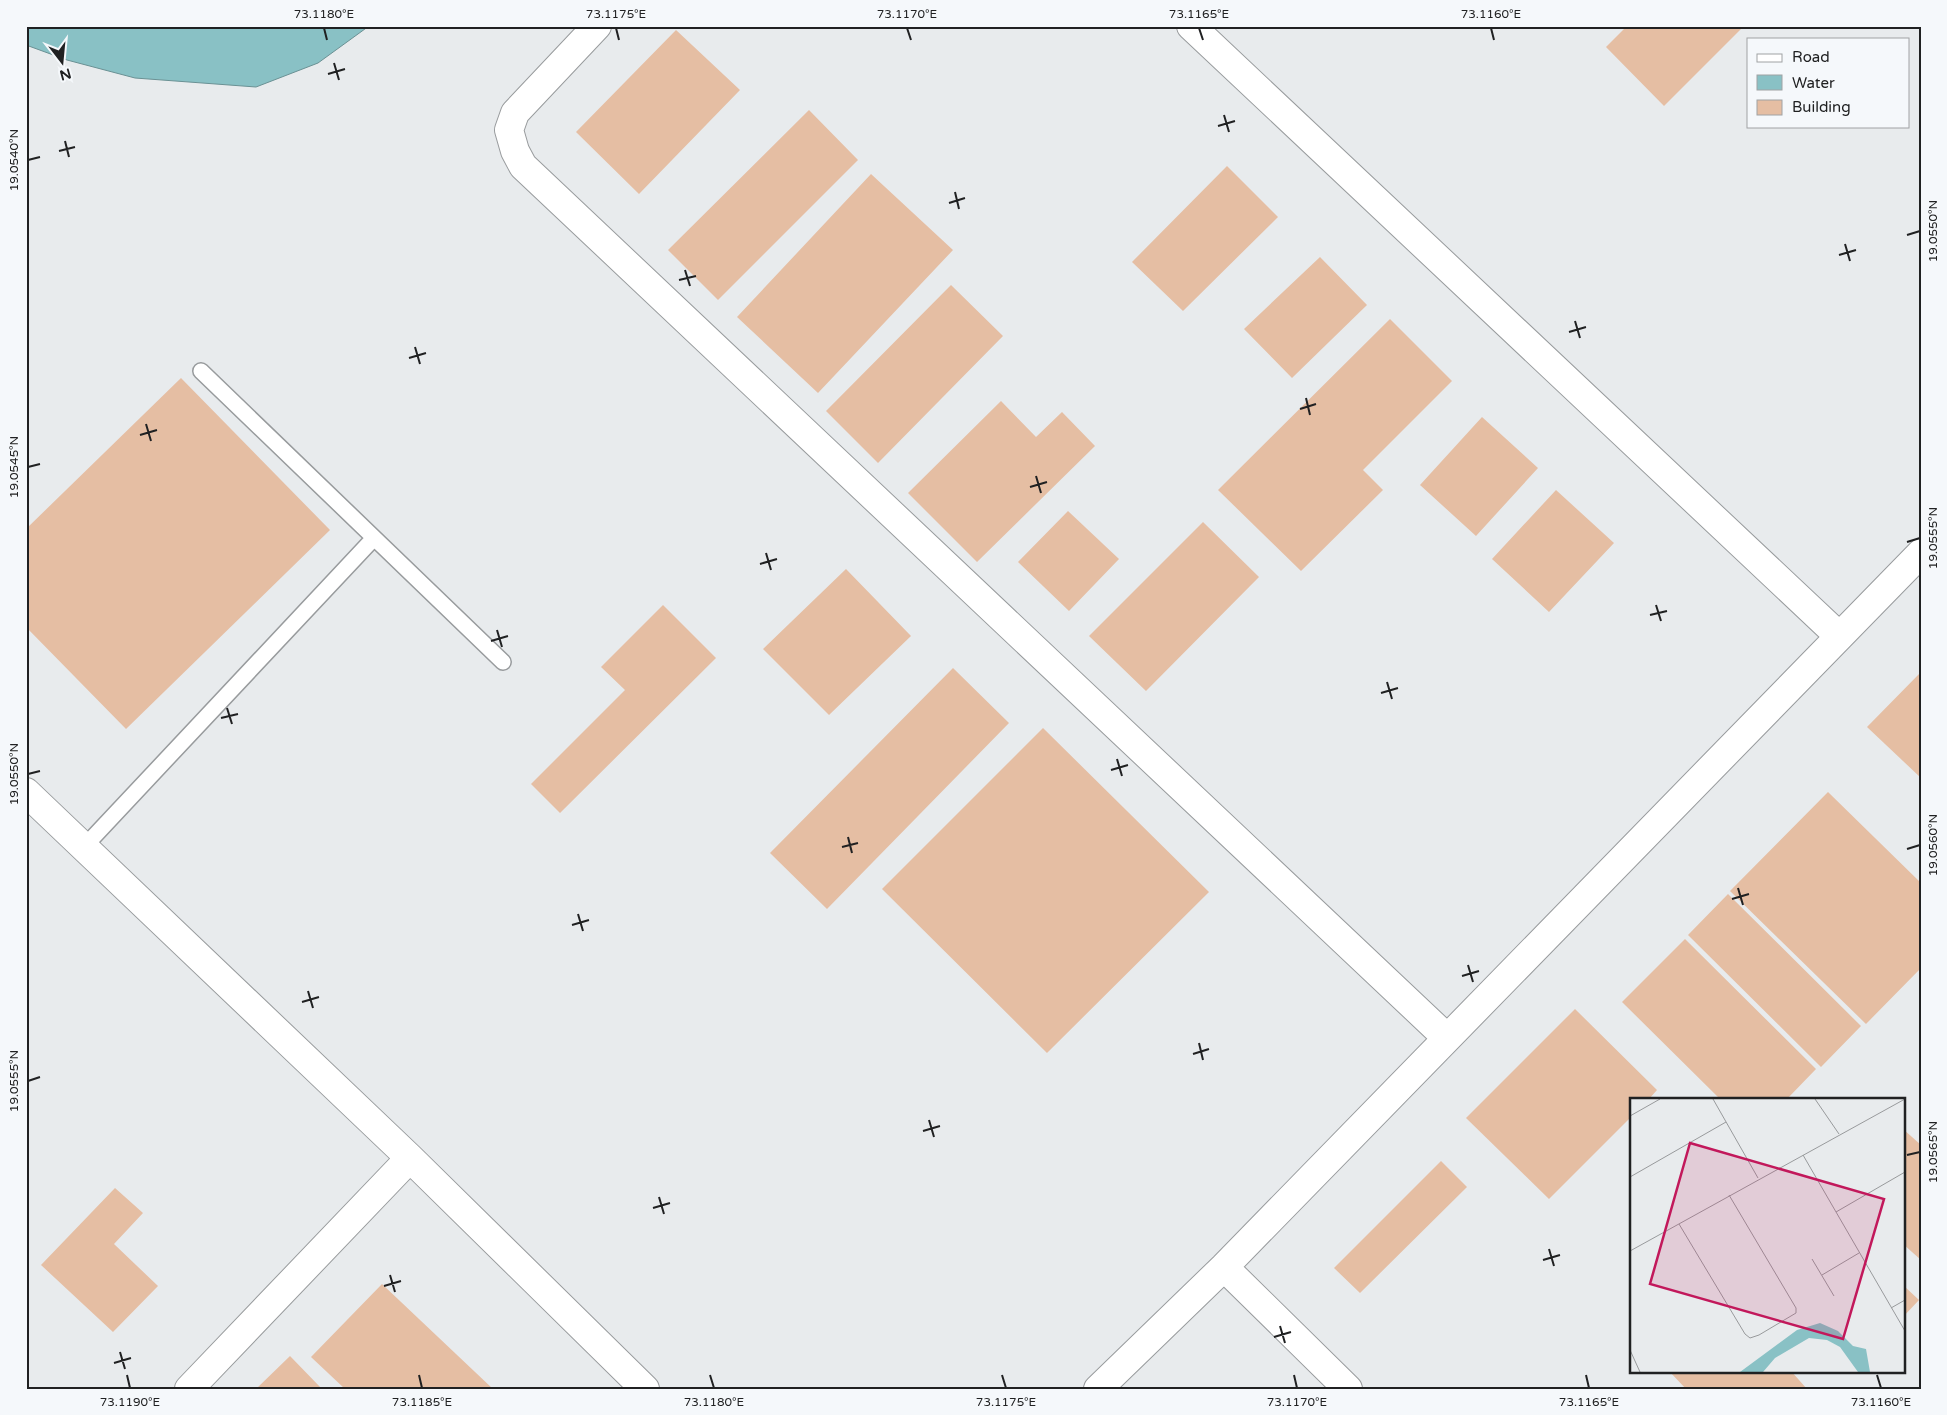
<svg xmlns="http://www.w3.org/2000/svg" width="1947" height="1415" font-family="'Varela Round',sans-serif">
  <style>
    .water { fill: #89c1c5; stroke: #6a9194 }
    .building { fill: #e5bea3 }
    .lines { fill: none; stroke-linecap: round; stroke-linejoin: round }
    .lane-casing { stroke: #989b9d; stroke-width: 18 }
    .street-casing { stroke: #989b9d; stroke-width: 30 }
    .lane { stroke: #fff; stroke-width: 15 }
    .street { stroke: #fff; stroke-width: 28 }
    .ticks { fill: none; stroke: #202122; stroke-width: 2 }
    .inset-road { fill: none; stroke: #989a9c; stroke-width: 1 }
    .view { fill: #c2185b; fill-opacity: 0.15; stroke: #c2185b; stroke-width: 2.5 }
    .inset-edge { fill: none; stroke: #202122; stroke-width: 2.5 }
    .neatline { fill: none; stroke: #202122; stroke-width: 2 }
    .ticks-label { font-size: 12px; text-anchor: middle; fill: #202122 }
  </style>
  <rect width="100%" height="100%" fill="#e8ebed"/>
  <!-- water -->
  <path class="water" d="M26,26H369L318,63L256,87L135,78L67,60L26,45Z"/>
  <!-- building -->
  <path class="building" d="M1627,26H1744L1664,106L1606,47Z
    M676,30L740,90L639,194L576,132Z
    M809,110L858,160L718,300L668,250Z
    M1227,166L1278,217L1183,311L1132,262Z
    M871,174L953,250L818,393L737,317Z
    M1320,257L1367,305L1292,378L1244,329Z
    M951,285L1003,336L878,463L826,411Z
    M1390,319L1452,381L1363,470L1383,490L1301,571L1218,490Z
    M181,378L330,530L126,729L26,627V529Z
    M1001,401L1036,437L1062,412L1095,446L977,562L908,493Z
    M1482,417L1538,468L1476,536L1420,485Z
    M1556,490L1614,543L1549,612L1492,559Z
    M1068,511L1119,559L1069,611L1018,562Z
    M1203,522L1259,577L1146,691L1089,636Z
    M846,569L911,636L829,715L763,649Z
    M663,605L716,658L560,813L531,784L625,690L601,667Z
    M953,668L1009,723L827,909L770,853Z
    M1921,672V778L1867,727Z
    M1043,728L1209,892L1047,1053L882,889Z
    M1828,792L1921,883V968L1866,1024L1730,891Z
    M1728,894L1861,1026L1821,1067L1688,935Z
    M1685,939L1816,1069L1787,1099H1720L1622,1002Z
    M1575,1009L1657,1090L1649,1099H1631V1117L1549,1199L1466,1118Z
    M1903,1129L1921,1145V1260L1903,1244Z
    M1441,1161L1467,1187L1360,1293L1334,1268Z
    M115,1188L143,1213L114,1244L158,1286L113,1332L41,1265Z
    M382,1284L493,1389H345L311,1357Z
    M1903,1285L1919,1300L1903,1317Z
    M290,1356L322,1389H256Z
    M1669,1371H1791L1807,1389H1686Z"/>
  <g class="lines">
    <!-- lane casing -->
    <g class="lane-casing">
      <path id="lane" d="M201,371L503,662
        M84,847L374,538"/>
    </g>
    <!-- street casing -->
    <g class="street-casing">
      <path id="street" d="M597,26L515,113L509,130L515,151L523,166L1447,1038
        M1191,26L1839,636
        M26,792L410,1158L645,1389
        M1224,1267L1348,1389
        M189,1389L410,1158
        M1098,1389L1224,1267L1921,553"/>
    </g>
    <!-- lane -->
    <use href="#lane" class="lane"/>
    <!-- street -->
    <use href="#street" class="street"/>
  </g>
  <!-- ticks -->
  <path class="ticks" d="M324,28L327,40M616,28L619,40M907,28L911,40M1199,28L1203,40M1491,28L1494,40M334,63L339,80M328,74L345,69M1224,115L1229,132M1218,126L1235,121M65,141L69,157M59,151L75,147M28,160L40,157M955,192L959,209M949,203L965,198M1907,235L1920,231M1845,244L1850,261M1839,255L1856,250M685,270L690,286M679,280L696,276M1575,321L1580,338M1569,332L1586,327M415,347L420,364M409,358L426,353M1306,398L1310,415M1300,409L1316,404M146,424L151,441M140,435L157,430M28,467L40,464M1036,476L1041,493M1030,487L1047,482M1907,542L1920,538M766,553L771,570M760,564L777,559M1656,605L1661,621M1650,615L1667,611M497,630L502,647M491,641L508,636M1387,682L1392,699M1381,693L1398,688M227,708L232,724M221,718L238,714M1117,759L1122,776M1111,770L1128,765M28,774L40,771M848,837L852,853M842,847L858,843M1907,849L1920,845M1738,888L1743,905M1732,899L1749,894M578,914L583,931M572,925L589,920M1468,965L1473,982M1462,976L1479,971M308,991L313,1008M302,1002L319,997M1199,1043L1203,1060M1193,1054L1209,1049M28,1081L40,1077M929,1120L934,1137M923,1131L940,1126M1907,1155L1920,1152M659,1197L664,1214M653,1208L670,1203M1549,1249L1554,1266M1543,1260L1560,1255M390,1275L395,1292M384,1286L401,1281M1280,1326L1285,1343M1274,1337L1291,1332M120,1352L125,1369M114,1363L131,1358M127,1375L130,1388M419,1375L422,1388M710,1375L714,1388M1002,1375L1006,1388M1294,1375L1297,1388M1586,1375L1589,1388M1877,1375L1881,1388"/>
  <!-- overview -->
  <g transform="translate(1630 1098)">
    <rect width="275" height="275" fill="#e8ebed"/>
    <path d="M190,225L208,233L223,248L236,251L240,274H228L210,249L197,242L179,240L145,260L133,274H110L167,232Z" fill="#89c1c5"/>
    <path class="inset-road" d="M83,1L128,80M185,1L209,36M0,18L30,1M173,57L275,233M0,79L96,24M206,114L275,74M49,126L115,236L120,240L129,237L166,215V210L99,97M0,153L275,1M182,161L204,198M192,177L229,155M261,210L275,202M0,252L10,274"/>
    <path class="view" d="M60,45L254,101L213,241L20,186Z"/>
    <rect width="275" height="275" class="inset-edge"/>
  </g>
  <!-- border -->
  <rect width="1947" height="1415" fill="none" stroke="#f5f8fb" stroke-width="55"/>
  <!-- legend -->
  <rect x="1747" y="38" width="162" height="90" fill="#f5f8fb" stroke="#a0a2a4"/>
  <rect x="1757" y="54" width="25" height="8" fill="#ffffff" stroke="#a0a2a4"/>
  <text x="1792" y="62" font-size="15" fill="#202122">Road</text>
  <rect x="1757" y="75" width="25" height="15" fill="#89c1c5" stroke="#a0a2a4"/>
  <text x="1792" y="88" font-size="15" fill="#202122">Water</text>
  <rect x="1757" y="100" width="25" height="15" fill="#e5bea3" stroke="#a0a2a4"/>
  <text x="1792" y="112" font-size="15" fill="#202122">Building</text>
  <!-- north arrow -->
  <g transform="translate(62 62) rotate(164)" stroke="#f5f8fb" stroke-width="4" paint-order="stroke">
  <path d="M0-4L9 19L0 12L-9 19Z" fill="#202122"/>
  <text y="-8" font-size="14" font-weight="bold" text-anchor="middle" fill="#202122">N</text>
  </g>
  <rect x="28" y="28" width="1892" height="1360" class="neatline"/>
  <g class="ticks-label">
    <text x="324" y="18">73.1180°E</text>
    <text x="616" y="18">73.1175°E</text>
    <text x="907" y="18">73.1170°E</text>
    <text x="1199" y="18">73.1165°E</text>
    <text x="1491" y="18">73.1160°E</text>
    <text transform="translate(14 160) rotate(-90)" y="4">19.0540°N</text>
    <text transform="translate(1933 231) rotate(-90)" y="4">19.0550°N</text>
    <text transform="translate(14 467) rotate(-90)" y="4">19.0545°N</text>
    <text transform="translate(1933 538) rotate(-90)" y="4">19.0555°N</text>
    <text transform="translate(14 774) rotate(-90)" y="4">19.0550°N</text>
    <text transform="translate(1933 845) rotate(-90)" y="4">19.0560°N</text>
    <text transform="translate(14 1081) rotate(-90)" y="4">19.0555°N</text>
    <text transform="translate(1933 1152) rotate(-90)" y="4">19.0565°N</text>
    <text x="130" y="1406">73.1190°E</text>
    <text x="422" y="1406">73.1185°E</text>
    <text x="714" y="1406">73.1180°E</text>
    <text x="1006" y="1406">73.1175°E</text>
    <text x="1297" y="1406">73.1170°E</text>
    <text x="1589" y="1406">73.1165°E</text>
    <text x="1881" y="1406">73.1160°E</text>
  </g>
</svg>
